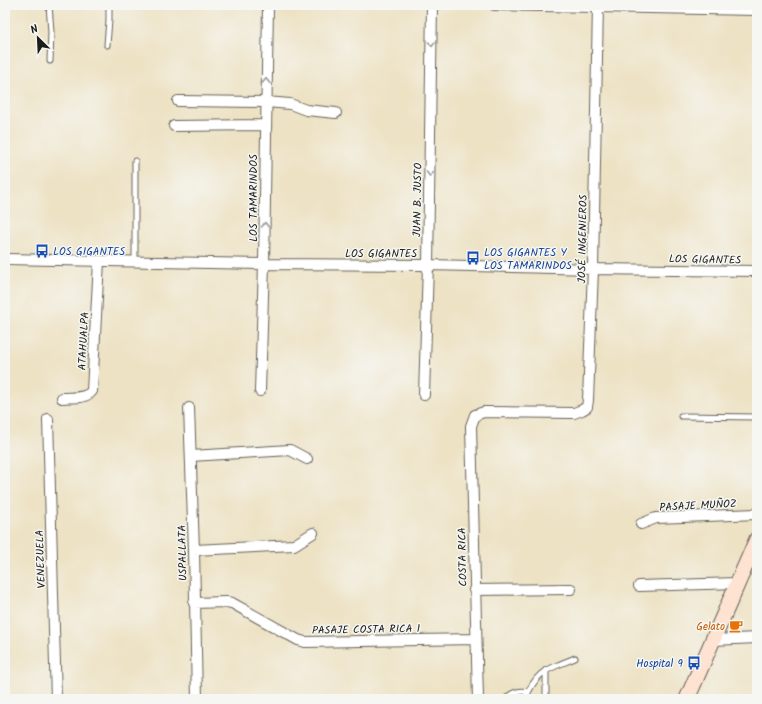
<svg xmlns="http://www.w3.org/2000/svg" width="762" height="704" font-family="Kalam,sans-serif">
  <style>
    .lines { fill: none; stroke-linecap: round; stroke-linejoin: round }
    .service-casing { stroke: #656157; stroke-width: 7 }
    .minor-casing { stroke: #656157; stroke-width: 12 }
    .secondary-casing { stroke: #656157; stroke-width: 17 }
    .service { stroke: #fff; stroke-width: 5 }
    .minor { stroke: #fff; stroke-width: 10 }
    .secondary { stroke: #fee3d2; stroke-width: 15 }
    .oneway { stroke: #999 }
    .labels { text-anchor: middle; stroke-width: 3; stroke-linejoin: round; paint-order: stroke }
    .street-label { font-size: 11px; fill: #1c1c1c; stroke: #f6f6f2 }
    .transit-label { font-size: 11px; fill: #164399; stroke: #f6f6f2; text-anchor: start }
    .food-label { font-size: 11px; fill: #c56008; stroke: #f6f6f2; text-anchor: end }
  </style>
  <rect width="100%" height="100%" fill="#f6f6f2"/>
  <filter id="ink" filterUnits="userSpaceOnUse"><feTurbulence type="fractalNoise" baseFrequency=".025" numOctaves="2"/><feDisplacementMap in="SourceGraphic" scale="8" xChannelSelector="R" yChannelSelector="G"/><feConvolveMatrix kernelMatrix="1 2 1 2 8 2 1 2 1" color-interpolation-filters="sRGB"/></filter>
  <filter id="wash" filterUnits="userSpaceOnUse"><feTurbulence type="fractalNoise" baseFrequency=".012" numOctaves="4" result="noise"/><feDisplacementMap in="SourceGraphic" scale="16" xChannelSelector="R" yChannelSelector="G"/><feGaussianBlur stdDeviation="0.9" result="paint"/><feColorMatrix in="noise" values="0 0 0 0 0 0 0 0 0 0 0 0 0 0 0 0 0 1.4 0 .05"/><feComposite in="paint" operator="in"/></filter>
  <g filter="url(#wash)">
    <rect width="100%" height="100%" fill="#ede2c4"/>
  </g>
  <g filter="url(#ink)">
    <g class="lines">
      <!-- service casing -->
      <g class="service-casing">
        <path id="service" d="M49,5L51,32L50,61
          M107,45L109,20V5
          M135,262V161
          M681,416L757,417
          M506,699C511,692 521,690 528,692
          M525,699C538,669 547,670 575,658
          M546,699V670"/>
      </g>
      <!-- minor casing -->
      <g class="minor-casing">
        <path id="minor" d="M494,5L757,10
          M178,101L266,102L290,104L306,110L336,113
          M174,126L265,125
          M5,259L264,264L428,265L593,269L757,271
          M260,391L264,264L268,5
          M424,395L428,265L432,5
          M62,398C72,397 86,399 92,391L99,261
          M189,408L194,550L197,699
          M48,419L56,699
          M191,456L290,450L307,459
          M641,524L656,518L757,514
          M194,550L294,545L313,533
          M639,586L738,583
          M474,590L571,589
          M194,603L226,602L232,603L298,640L305,642L475,639
          M713,640L757,638
          M478,699L471,426L475,415L484,412L574,413L582,410L587,407L588,400L593,269L598,5"/>
      </g>
      <!-- secondary casing -->
      <g class="secondary-casing">
        <path id="secondary" d="M687,699L757,539"/>
      </g>
      <!-- service -->
      <use href="#service" class="service"/>
      <!-- minor -->
      <use href="#minor" class="minor"/>
      <!-- secondary -->
      <use href="#secondary" class="secondary"/>
    </g>
    <!-- one-way arrows -->
    <defs><path id="oneway-chevron" d="M-2-3.5L2.5 0L-2 3.5" fill="none" stroke-width="1.6" stroke-linecap="round" stroke-linejoin="round"/></defs>
    <g class="oneway">
      <use href="#oneway-chevron" transform="translate(432 44) rotate(91)"/>
      <use href="#oneway-chevron" transform="translate(266 81) rotate(-89)"/>
      <use href="#oneway-chevron" transform="translate(430 174) rotate(91)"/>
      <use href="#oneway-chevron" transform="translate(265 225) rotate(-90)"/>
    </g>
  </g>
  <!-- icons -->
  <defs>
    <g id="bus-bare" transform="scale(1.08)"><path d="M-5-6H5V4H4V6H2V4H-2V6H-4V4H-5ZM-3.5-4V0h7V-4ZM-3.5 1.2v1.5H-2V1.2ZM2 1.2v1.5H3.5V1.2Z" fill="#1a4fb4" stroke="#f6f6f2" stroke-width="2.5" paint-order="stroke"/></g>
    <g id="cafe-bare" transform="scale(1.08)"><path d="M-5.5-4.5H6V0H3Q3 3.5 0 3.5H-2.5Q-5.5 3.5-5.5 0ZM3-3.2v2h1.7v-2ZM-6 4.5H4V6H-6Z" fill="#e8710a" stroke="#f6f6f2" stroke-width="2.5" paint-order="stroke"/></g>
  </defs>
  <g fill-rule="evenodd">
    <use href="#bus-bare" x="42" y="251"/>
    <use href="#bus-bare" x="473" y="258"/>
    <use href="#cafe-bare" x="736" y="626"/>
    <use href="#bus-bare" x="694" y="663"/>
  </g>
  <g class="labels">
    <!-- street labels -->
    <g class="street-label">
      <text transform="translate(253 198) rotate(-90)" y="4">LOS TAMARINDOS</text>
      <text transform="translate(417 200) rotate(-89)" y="4">JUAN B. JUSTO</text>
      <text transform="translate(582 239) rotate(-89)" y="4">JOSÉ INGENIEROS</text>
      <text x="381" y="257">LOS GIGANTES</text>
      <text transform="translate(705 259) rotate(1)" y="4">LOS GIGANTES</text>
      <text transform="translate(83 341) rotate(-87)" y="4">ATAHUALPA</text>
      <text transform="translate(698 505) rotate(-3)" y="4">PASAJE MUÑOZ</text>
      <text transform="translate(182 553) rotate(-91)" y="4">USPALLATA</text>
      <text transform="translate(462 557) rotate(-91)" y="4">COSTA RICA</text>
      <text transform="translate(40 559) rotate(-92)" y="4">VENEZUELA</text>
      <text transform="translate(366 629) rotate(-1)" y="4">PASAJE COSTA RICA 1</text>
    </g>
    <!-- transit labels -->
    <g class="transit-label">
      <text x="53" y="255">LOS GIGANTES</text>
      <text x="484" y="256">LOS GIGANTES Y<tspan x="484" dy="13">LOS TAMARINDOS</tspan></text>
      <text x="683" y="667" text-anchor="end">Hospital 9</text>
    </g>
    <!-- food labels -->
    <g class="food-label">
      <text x="725" y="630">Gelato</text>
    </g>
  </g>
  <!-- margin -->
  <rect width="762" height="704" fill="none" stroke="#f6f6f2" stroke-width="20"/>
  <!-- north arrow -->
  <g transform="translate(38 38) rotate(336)" stroke="#f6f6f2" stroke-width="3" paint-order="stroke">
  <path d="M0-3L7 15L0 10L-7 15Z" fill="#1c1c1c"/>
  <text y="-6" font-size="11" font-weight="bold" text-anchor="middle" fill="#1c1c1c">N</text>
  </g>
</svg>
